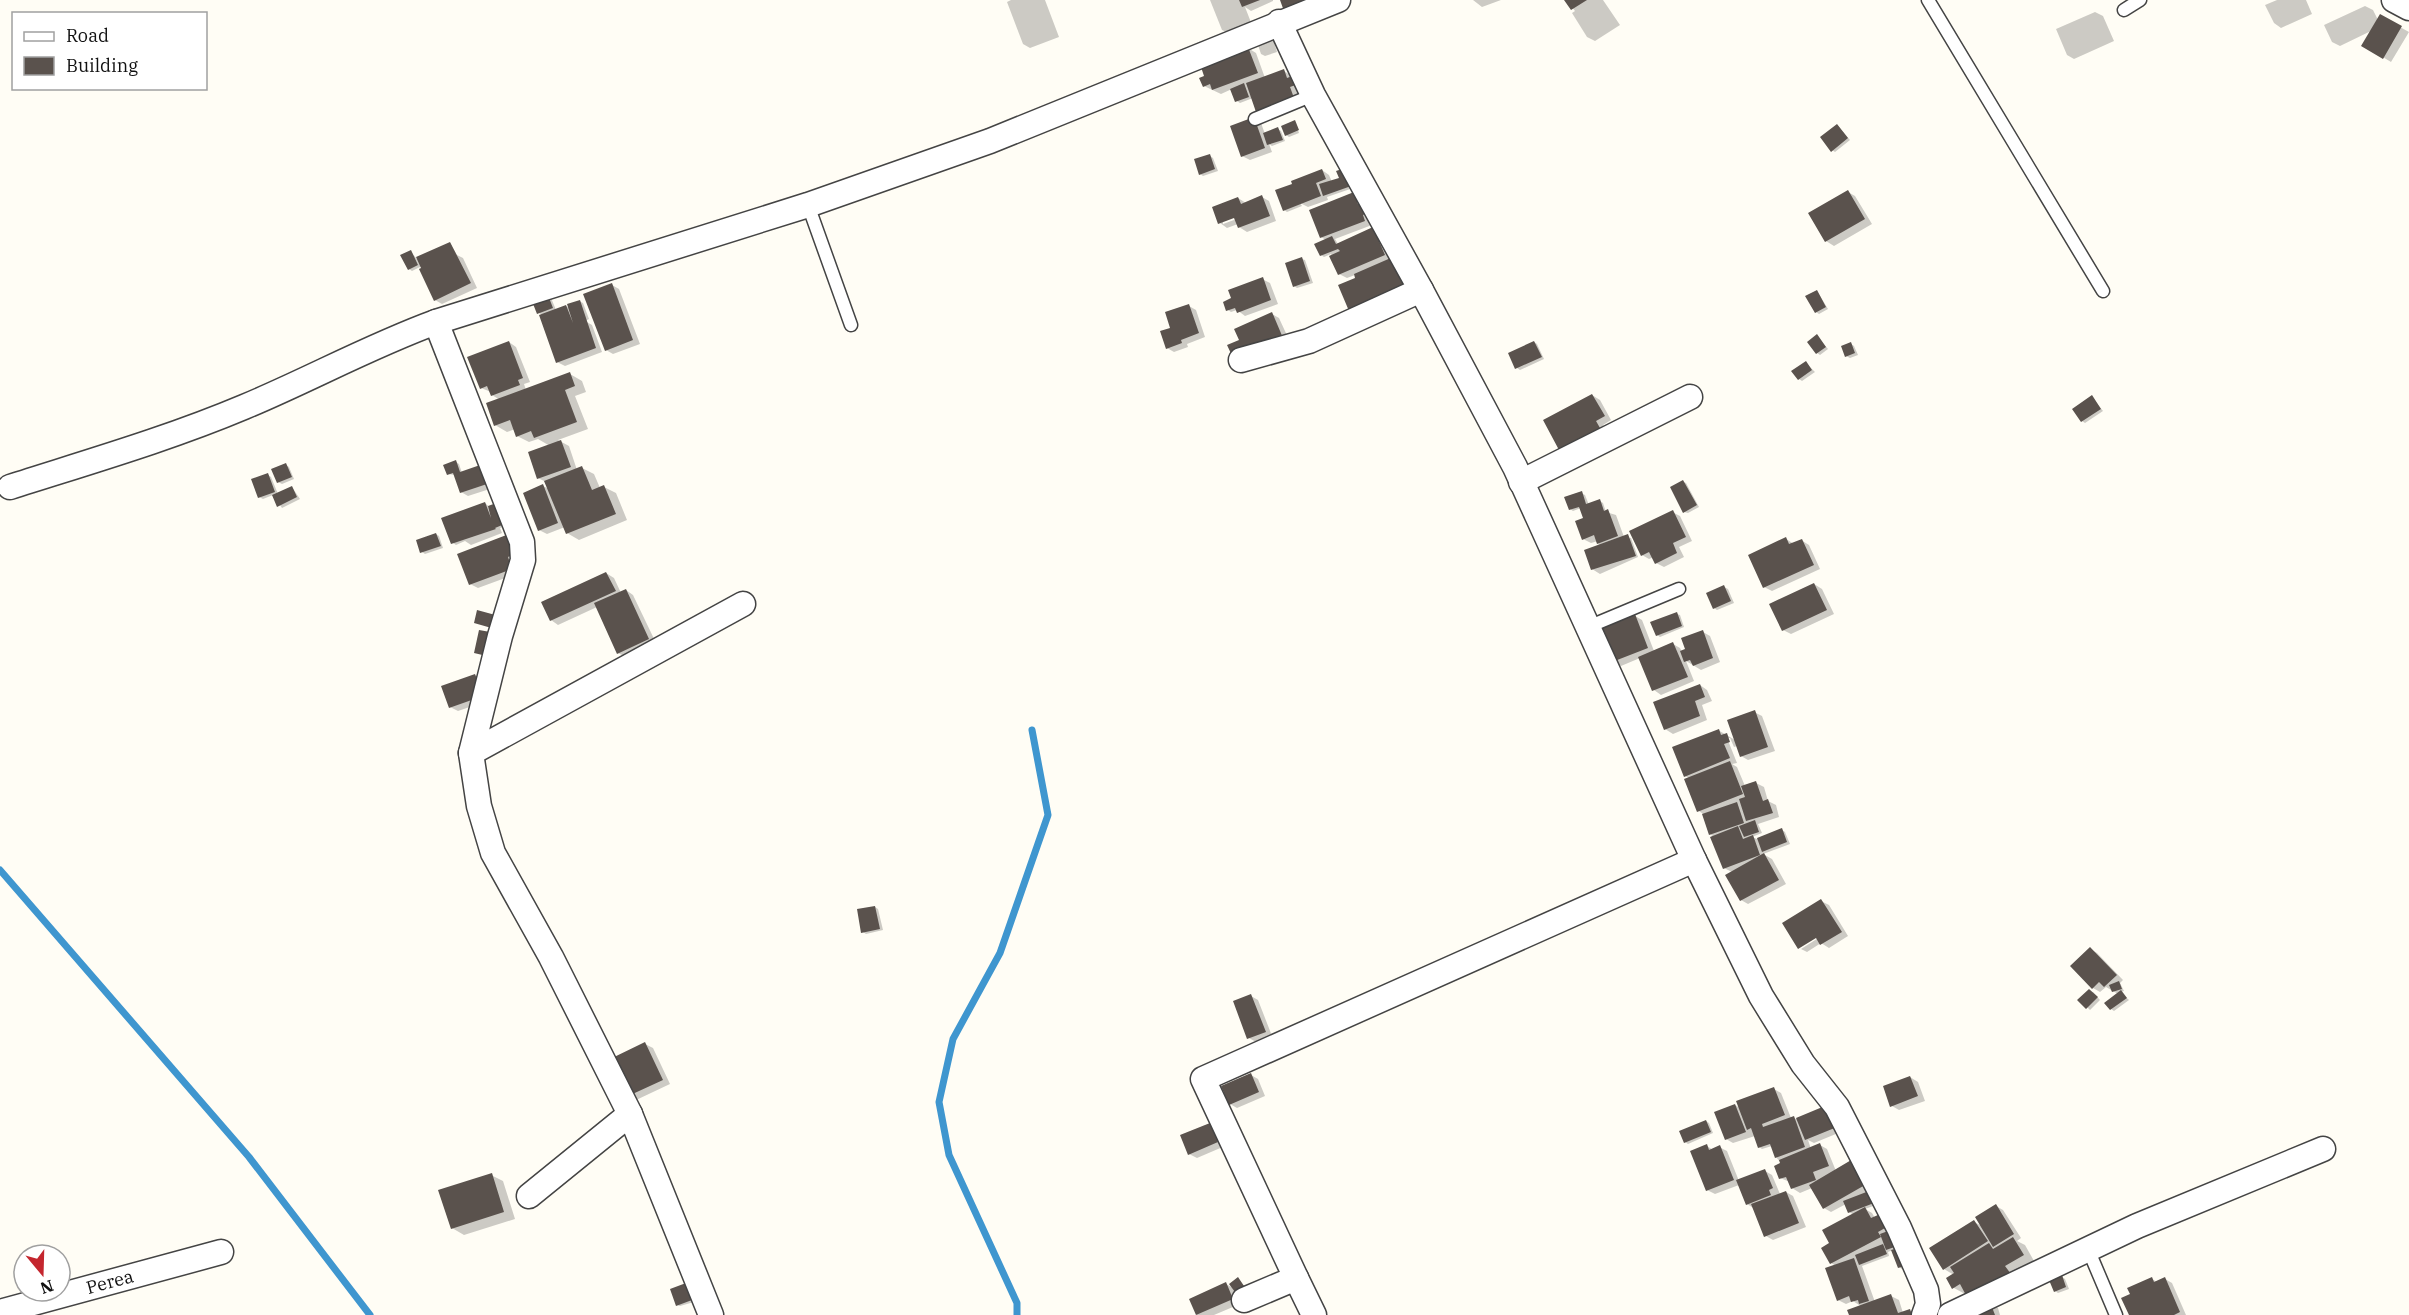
<svg xmlns="http://www.w3.org/2000/svg" width="2409" height="1315" font-family="'IBM Plex Serif',serif">
  <style>
    .shadow { fill: #0003; fill-rule: evenodd }
    .lines { fill: none; stroke-linecap: round; stroke-linejoin: round }
    .stream { stroke: #3f96cf; stroke-width: 7 }
    .building { fill: #5a524d }
    .lane-casing { stroke: #444; stroke-width: 15 }
    .street-casing { stroke: #444; stroke-width: 27 }
    .lane { stroke: #fff; stroke-width: 12 }
    .street { stroke: #fff; stroke-width: 24 }
    .labels { text-anchor: middle; stroke-width: 6; stroke-linejoin: round; paint-order: stroke }
    .street-label { font-size: 18px; fill: #111; stroke: #fff }
  </style>
  <rect width="100%" height="100%" fill="#fffdf5"/>
  <!-- shadow -->
  <path class="shadow" d="M1011,0H1045L1059,37L1030,48L1023,44L1007,2Z
    M1210,0H1273V1L1251,11L1245,7L1252,25L1230,34L1222,30Z
    M1473,0H1501L1482,7Z
    M1566,0H1603L1620,25L1595,41L1587,37L1572,13L1575,11Z
    M2277,0H2306L2312,14L2281,28L2274,23L2265,5Z
    M2365,6L2373,10L2378,20L2380,16L2409,32L2391,62L2363,45L2371,31L2340,46L2332,42L2324,25Z
    M2095,12L2103,16L2114,41L2074,59L2067,55L2056,29Z
    M1269,38L1273,39L1277,52L1265,56L1261,54L1257,42Z
    M1248,48L1256,53L1265,78L1284,71L1308,87L1297,91L1301,102L1265,115L1258,111L1253,98L1240,103L1237,101L1232,89L1221,94L1204,86Z
    M1254,119L1261,123L1265,134L1278,129L1281,131L1285,141L1272,146L1269,144L1272,152L1250,160L1242,156Z
    M1295,122L1299,133L1289,137L1286,135Z
    M1837,125L1850,140L1835,152L1832,150Z
    M1210,156L1213,158L1218,171L1203,176L1200,174Z
    M1322,170L1329,175L1332,182L1356,187L1327,197L1328,200L1308,207L1300,203L1302,206L1287,212L1284,210L1291,186Z
    M1848,192L1855,196L1872,224L1834,246L1826,241L1810,213Z
    M1353,194L1361,198L1372,225L1335,239L1338,244L1373,229L1400,263L1359,282L1355,275L1347,278L1339,274L1331,254L1324,257L1321,255L1326,240L1321,237Z
    M1262,197L1269,201L1276,221L1247,232L1239,227L1238,224L1227,228L1220,223L1214,208L1238,198L1246,203ZM1241,214L1242,217L1223,224V221Z
    M450,243L457,255L463,258L477,288L442,304L435,300L422,266L412,271L409,269L411,252L417,259Z
    M1302,259L1305,260L1313,283L1297,288L1294,286Z
    M1262,279L1270,283L1278,304L1245,316L1237,310L1231,312L1228,310Z
    M612,285L619,289L640,344L613,354L606,350Z
    M1817,291L1828,309L1819,314L1816,312Z
    M549,293L556,310L566,306L571,309L579,301L583,303L589,319L585,321L592,325L602,352L565,366L557,362L543,315L539,313Z
    M1189,306L1196,310L1205,337L1187,344L1188,347L1174,352L1167,348L1172,328Z
    M1272,314L1279,318L1290,342L1241,340Z
    M1817,336L1828,349L1820,355L1817,353Z
    M509,342L516,347L530,382L524,384L526,390L570,374L582,381L586,392L575,396L588,429L558,440L569,446L577,470L582,468L594,474L600,488L604,487L616,493L627,520L579,540L567,533L565,527L547,534L539,530L543,486L549,489L546,482L538,478L550,446L538,439L529,442L517,436L515,429L507,432L495,425L500,400L492,395L491,392L481,388Z
    M1534,342L1537,344L1544,359L1520,370L1517,368Z
    M1851,344L1854,346L1858,355L1850,358L1846,356Z
    M1806,363L1815,372L1802,381L1799,379Z
    M1592,395L1600,400L1611,420L1603,425L1607,432L1568,453Z
    M2092,397L2103,411L2085,423L2082,421Z
    M456,462L459,464L462,473L496,487L468,496L461,492L455,475L448,474Z
    M286,465L289,467L294,479L282,484L278,482Z
    M268,475L271,477L278,494L292,487L300,499L282,508L273,495L263,499L259,497Z
    M1683,482L1686,483L1699,507L1688,513L1684,512Z
    M1581,493L1585,495L1589,505L1600,501L1603,503L1606,512L1616,515L1624,537L1631,538L1638,557L1600,574L1592,569L1599,546L1598,541L1591,543L1583,539L1587,519L1581,508L1573,511L1570,509Z
    M485,503L509,525L500,528L502,533L471,545L465,541L456,545L453,543Z
    M1672,512L1680,516L1692,541L1679,547L1684,557L1664,567L1656,563L1654,557L1649,559L1642,555Z
    M436,534L439,536L443,548L425,554L422,552Z
    M509,536L519,573L478,588L470,584Z
    M1786,539L1794,544L1801,540L1809,545L1820,569L1772,591L1764,587Z
    M606,573L614,578L621,593L626,590L633,595L656,643L626,657L618,653L597,607L558,625L551,620Z
    M1814,584L1822,589L1834,614L1791,634L1783,630Z
    M1724,587L1728,589L1734,603L1717,610L1714,608Z
    M1677,614L1680,615L1684,627L1660,637L1657,635Z
    M1635,616L1642,620L1654,651L1673,644L1680,648L1682,652L1687,650L1703,632L1710,636L1720,662L1701,670L1686,661L1694,681L1661,695L1654,690L1640,658L1621,666L1613,661Z
    M475,675L482,680L490,700L458,711L450,707Z
    M1700,685L1707,690L1712,701L1702,705L1707,720L1673,734L1665,729Z
    M1754,712L1762,716L1775,751L1748,760L1741,756L1737,746L1734,747L1730,738H1727L1737,763L1732,764L1737,767L1745,786L1756,783L1764,787L1768,801L1776,805L1779,817L1758,824L1762,833L1752,837L1757,839L1782,830L1785,832L1790,844L1763,854L1772,859L1786,884L1748,904L1741,900L1732,872L1724,868L1714,837L1710,834L1703,814L1699,811L1686,779L1689,778L1685,776L1718,730L1735,740Z
    M1821,901L1829,905L1848,936L1829,948L1821,943L1807,952L1801,949L1823,935L1822,932L1799,948Z
    M875,907L878,909L883,930L866,934L863,932Z
    M2090,949L2097,953L2123,980L2120,983L2124,991L2120,992L2129,1000L2114,1011L2111,1009L2118,994L2106,987L2100,992L2093,988Z
    M2093,992L2100,1000L2090,1010L2080,1000Z
    M1251,996L1258,1000L1272,1036L1256,1042L1249,1038Z
    M645,1044L653,1048L670,1084L634,1101L627,1096Z
    M1251,1075L1258,1079L1265,1096L1237,1108L1230,1104Z
    M1910,1077L1918,1082L1925,1101L1899,1110L1892,1106Z
    M1774,1089L1781,1093L1791,1118L1848,1129L1814,1143L1808,1140L1811,1149L1820,1145L1827,1149L1836,1171L1858,1158L1876,1205L1865,1209L1872,1213L1875,1218L1878,1216L1882,1218L1911,1266L1902,1269L1899,1267L1893,1250L1888,1252L1889,1256L1862,1266L1875,1302L1891,1296L1899,1300L1903,1313L1909,1310L1917,1315H1850L1862,1307L1853,1301L1846,1304L1838,1300L1836,1266L1831,1263V1244L1854,1215L1849,1212L1846,1204L1831,1212L1824,1208L1812,1188L1800,1193L1792,1188L1790,1182L1780,1178L1782,1164L1776,1157L1772,1146L1762,1149L1759,1147L1755,1136L1733,1143L1726,1139L1735,1105L1740,1108Z
    M1706,1121L1709,1123L1713,1133L1688,1144L1685,1142Z
    M1210,1125L1217,1129L1225,1146L1197,1158L1189,1154Z
    M1707,1146L1713,1150L1719,1147L1727,1151L1739,1181L1765,1171L1772,1175L1780,1194L1786,1192L1793,1196L1806,1227L1773,1240L1766,1236L1755,1209L1747,1204L1739,1185L1715,1194L1707,1190Z
    M491,1175L503,1181L515,1219L464,1235L452,1228Z
    M1996,1206L2003,1210L2021,1238L2017,1241L2025,1245L2034,1261L2016,1272L1965,1294L1954,1288V1275L1944,1269L1974,1222L1982,1226Z
    M2062,1277L2065,1279L2069,1289L2058,1293L2055,1291Z
    M1238,1279L1246,1288L1239,1293L1234,1290L1240,1304L1214,1315H1197L1191,1299L1226,1284L1235,1289Z
    M2152,1279L2157,1282L2165,1279L2172,1283L2186,1315H2130Z
    M686,1285L694,1302L680,1306L677,1305Z
    M1990,1304L1998,1308L2000,1315H1966Z"/>
  <g class="lines">
    <!-- stream -->
    <path class="stream" d="M0,870L249,1157L370,1315
      M1017,1315V1303L949,1155L939,1102L953,1039L1000,953L1048,815L1032,730"/>
  </g>
  <!-- building -->
  <path class="building" d="M1239,0H1260L1242,7Z
    M1280,0H1310L1285,14Z
    M1564,0H1587L1571,10Z
    M2380,14L2402,26L2383,59L2361,46Z
    M1248,47L1258,73L1212,90L1210,84L1203,87L1199,78L1204,76L1200,64Z
    M1284,69L1287,78L1298,74L1301,83L1290,87L1294,98L1256,112L1246,83Z
    M1244,83L1249,97L1235,102L1230,89Z
    M1254,117L1265,148L1241,157L1230,126Z
    M1295,120L1299,130L1285,136L1281,126Z
    M1837,124L1848,138L1831,152L1820,137Z
    M1278,127L1283,140L1267,145L1263,133Z
    M1210,154L1215,169L1199,175L1194,159Z
    M1348,167L1354,185L1323,196L1319,184L1339,178L1336,171Z
    M1322,169L1326,179L1316,183L1321,196L1283,211L1275,190L1292,184L1291,181Z
    M1848,190L1865,219L1825,242L1808,213Z
    M1354,192L1358,204L1365,202L1369,212L1363,215L1365,221L1320,238L1309,210Z
    M1262,195L1270,216L1238,228L1234,218L1218,224L1212,207L1238,197L1241,204Z
    M1373,227L1385,255L1338,275L1329,256L1340,251L1338,249L1320,256L1314,244L1332,236L1336,244Z
    M450,242L471,283L434,301L419,269L421,268L416,257Z
    M411,250L418,265L408,270L400,255Z
    M1302,257L1310,281L1293,287L1285,263Z
    M1393,257L1405,286L1349,311L1338,285L1355,278L1354,274Z
    M1263,277L1271,300L1237,313L1235,308L1226,311L1223,302L1231,298L1228,290Z
    M612,283L633,340L605,351L583,294Z
    M546,290L553,308L537,314L530,296Z
    M1817,290L1826,307L1815,313L1805,296Z
    M580,300L596,348L556,363L539,315L566,305L573,323L567,304Z
    M1189,304L1199,333L1181,340L1182,343L1166,349L1160,331L1170,328L1165,312Z
    M1272,312L1283,338L1234,360L1227,345L1239,340L1234,329Z
    M1817,334L1826,347L1816,354L1807,342Z
    M509,341L523,378L518,380L520,385L491,396L487,386L480,389L467,357Z
    M1534,341L1542,357L1515,369L1508,353Z
    M1851,342L1855,353L1845,357L1841,346Z
    M1806,361L1812,370L1798,380L1791,371Z
    M570,372L575,386L565,390L577,422L534,438L531,431L516,437L510,420L494,426L486,403Z
    M1592,394L1605,416L1596,421L1600,428L1559,450L1543,420Z
    M2092,395L2101,409L2081,422L2072,409Z
    M561,440L571,467L537,479L528,452Z
    M456,460L460,472L483,464L490,483L460,493L453,473L447,475L443,465Z
    M286,463L292,477L277,483L271,469Z
    M582,466L592,490L604,485L616,514L566,534L544,481Z
    M268,473L275,492L258,498L251,479Z
    M1683,480L1697,505L1683,513L1670,487Z
    M543,484L558,523L538,531L523,493Z
    M292,486L297,497L277,507L272,495Z
    M1582,491L1586,504L1600,499L1604,511L1608,509L1618,536L1597,544L1594,535L1582,540L1575,521L1583,518L1579,507L1569,510L1564,497Z
    M485,502L491,518L488,506L499,502L507,523L495,528L496,529L451,544L441,518Z
    M1673,510L1686,537L1673,543L1677,553L1655,564L1649,552L1641,556L1629,531Z
    M436,533L441,546L420,553L416,540Z
    M509,534L517,553L508,557L512,569L469,585L457,554Z
    M1628,534L1636,556L1591,570L1584,550Z
    M1786,537L1789,544L1802,539L1814,565L1763,588L1748,555Z
    M606,572L616,591L550,621L541,602Z
    M1814,583L1827,610L1782,631L1769,604Z
    M1724,585L1731,601L1713,609L1706,593Z
    M626,589L649,639L617,654L594,603Z
    M477,610L499,616L495,629L474,623Z
    M1677,612L1682,626L1656,636L1650,622Z
    M1635,614L1648,648L1612,662L1599,629Z
    M479,630L496,633L491,657L474,653Z
    M1703,630L1713,658L1693,666L1690,660L1684,662L1680,651L1685,649L1681,638Z
    M1673,642L1688,677L1652,691L1638,657Z
    M475,674L483,696L449,708L441,686Z
    M1700,684L1705,697L1695,701L1700,716L1664,730L1653,702Z
    M1755,710L1768,747L1740,757L1727,720Z
    M1719,729L1721,735L1727,733L1730,742L1724,744L1730,758L1684,777L1672,747Z
    M1730,761L1743,794L1697,812L1684,779Z
    M1756,781L1763,801L1768,799L1773,813L1746,821L1739,799L1745,797L1741,786Z
    M1737,802L1744,823L1709,835L1702,814Z
    M1755,820L1759,832L1744,837L1739,826Z
    M1738,826L1743,839L1753,835L1760,855L1723,869L1710,837Z
    M1782,828L1787,842L1762,852L1757,838Z
    M1764,853L1779,880L1740,901L1725,875Z
    M1821,899L1842,932L1820,945L1816,938L1798,949L1782,923Z
    M875,906L880,929L861,933L857,909Z
    M2090,947L2117,975L2104,987L2099,982L2092,989L2070,966Z
    M2119,981L2122,989L2112,992L2109,985Z
    M2089,989L2098,997L2086,1009L2077,1000Z
    M2121,990L2127,998L2110,1010L2104,1003Z
    M1251,994L1266,1032L1247,1039L1233,1001Z
    M645,1042L663,1080L626,1097L608,1060Z
    M1251,1073L1259,1092L1229,1105L1221,1086Z
    M1910,1076L1918,1096L1890,1107L1883,1086Z
    M1774,1087L1785,1115L1762,1124L1763,1127L1794,1116L1805,1147L1775,1158L1770,1144L1758,1148L1751,1128L1747,1130L1736,1101Z
    M1832,1103L1842,1125L1805,1140L1796,1118Z
    M1735,1104L1746,1132L1725,1140L1714,1112Z
    M1706,1120L1711,1132L1684,1143L1679,1131Z
    M1210,1123L1218,1142L1188,1155L1180,1135Z
    M1820,1143L1829,1166L1813,1172L1816,1180L1791,1189L1786,1177L1779,1179L1774,1166L1780,1163L1779,1160Z
    M1707,1144L1709,1150L1720,1145L1734,1180L1706,1191L1690,1151Z
    M1858,1156L1872,1181L1823,1209L1809,1185Z
    M1765,1169L1773,1188L1769,1190L1771,1195L1746,1205L1736,1180Z
    M492,1173L504,1212L451,1229L438,1190Z
    M1786,1191L1799,1223L1764,1237L1751,1204Z
    M1869,1191L1874,1203L1848,1213L1843,1201Z
    M1996,1204L2014,1234L1993,1247L1975,1217Z
    M1865,1207L1871,1218L1878,1215L1885,1228L1878,1232L1881,1237L1830,1264L1821,1248L1829,1243L1822,1230Z
    M1974,1220L1988,1241L1943,1270L1929,1248Z
    M1888,1231L1903,1244L1886,1250L1880,1234Z
    M2013,1237L2024,1255L2005,1266L2011,1274L1968,1299L1960,1284L1952,1289L1946,1278L1954,1273L1950,1267L1989,1243L1993,1249Z
    M1883,1244L1887,1254L1859,1265L1855,1255Z
    M1902,1247L1908,1265L1898,1268L1891,1250Z
    M1854,1258L1869,1301L1859,1304L1858,1300L1851,1302L1849,1296L1837,1301L1825,1268Z
    M2062,1275L2066,1287L2054,1292L2049,1280Z
    M1238,1277L1244,1286L1235,1292L1229,1284Z
    M2152,1277L2154,1282L2165,1277L2180,1312L2174,1315H2129L2121,1298L2130,1294L2127,1288Z
    M1226,1282L1233,1299L1196,1315L1189,1299Z
    M686,1283L692,1300L676,1306L670,1289Z
    M1891,1294L1898,1313L1910,1309L1912,1315H1849L1847,1310Z
    M1990,1302L1995,1315H1964Z"/>
  <g class="lines">
    <!-- lane casing -->
    <g class="lane-casing">
      <path id="lane" d="M1928,0L2103,291
        M2124,10L2140,0
        M1255,119L1313,95
        M808,205L851,325
        M1588,627L1679,589
        M2088,1249L2116,1315"/>
    </g>
    <!-- street casing -->
    <g class="street-casing">
      <g id="street">
        <path d="M2394,0L2409,8"/>
        <path d="M1279,22L1313,95L1421,290L1515,467L1694,860L1761,996L1803,1064L1837,1107L1899,1228L1926,1290L1928,1304L1924,1315"/>
        <path d="M436,322L522,542L523,560L500,636L471,753L479,806L493,853L551,957L630,1114L711,1315"/>
        <path d="M1241,360L1309,341L1421,290"/>
        <path d="M1521,482L1690,397"/>
        <path d="M10,487C88,462 168,439 244,407C309,380 370,346 436,322L808,205L990,141L1338,0"/>
        <path d="M471,753L743,604"/>
        <path d="M529,1196L630,1114"/>
        <path d="M1296,1278L1314,1315"/>
        <path d="M1244,1300L1296,1278L1203,1079L1694,860"/>
        <path id="s1" d="M0,1312L221,1252"/>
        <path d="M1950,1315L2137,1226L2323,1149"/>
      </g>
    </g>
    <!-- lane -->
    <use href="#lane" class="lane"/>
    <!-- street -->
    <use href="#street" class="street"/>
  </g>
  <g class="labels">
    <!-- street labels -->
    <g class="street-label">
      <text dy="6" stroke="none"><textPath href="#s1" startOffset="114">Perea</textPath></text>
    </g>
  </g>
  <!-- legend -->
  <rect x="12" y="12" width="195" height="78" fill="#ffffff" stroke="#a0a0a0" stroke-width="1.5"/>
  <rect x="24" y="32" width="30" height="9" fill="#ffffff" stroke="#a0a0a0" stroke-width="1.5"/>
  <text x="66" y="42" font-size="18" fill="#111111">Road</text>
  <rect x="24" y="57" width="30" height="18" fill="#5a524d" stroke="#a0a0a0" stroke-width="1.5"/>
  <text x="66" y="72" font-size="18" fill="#111111">Building</text>
  <!-- north arrow -->
  <g transform="translate(42 1273) rotate(161)"><circle r="28" fill="#ffffff" stroke="#a0a0a0" stroke-width="1.5"/>
  <path d="M0-4.5L10 22L0 15L-10 22Z" fill="#c4262e"/>
  <text y="-9" font-size="16" font-weight="bold" text-anchor="middle" fill="#111111">N</text>
  </g>
</svg>
